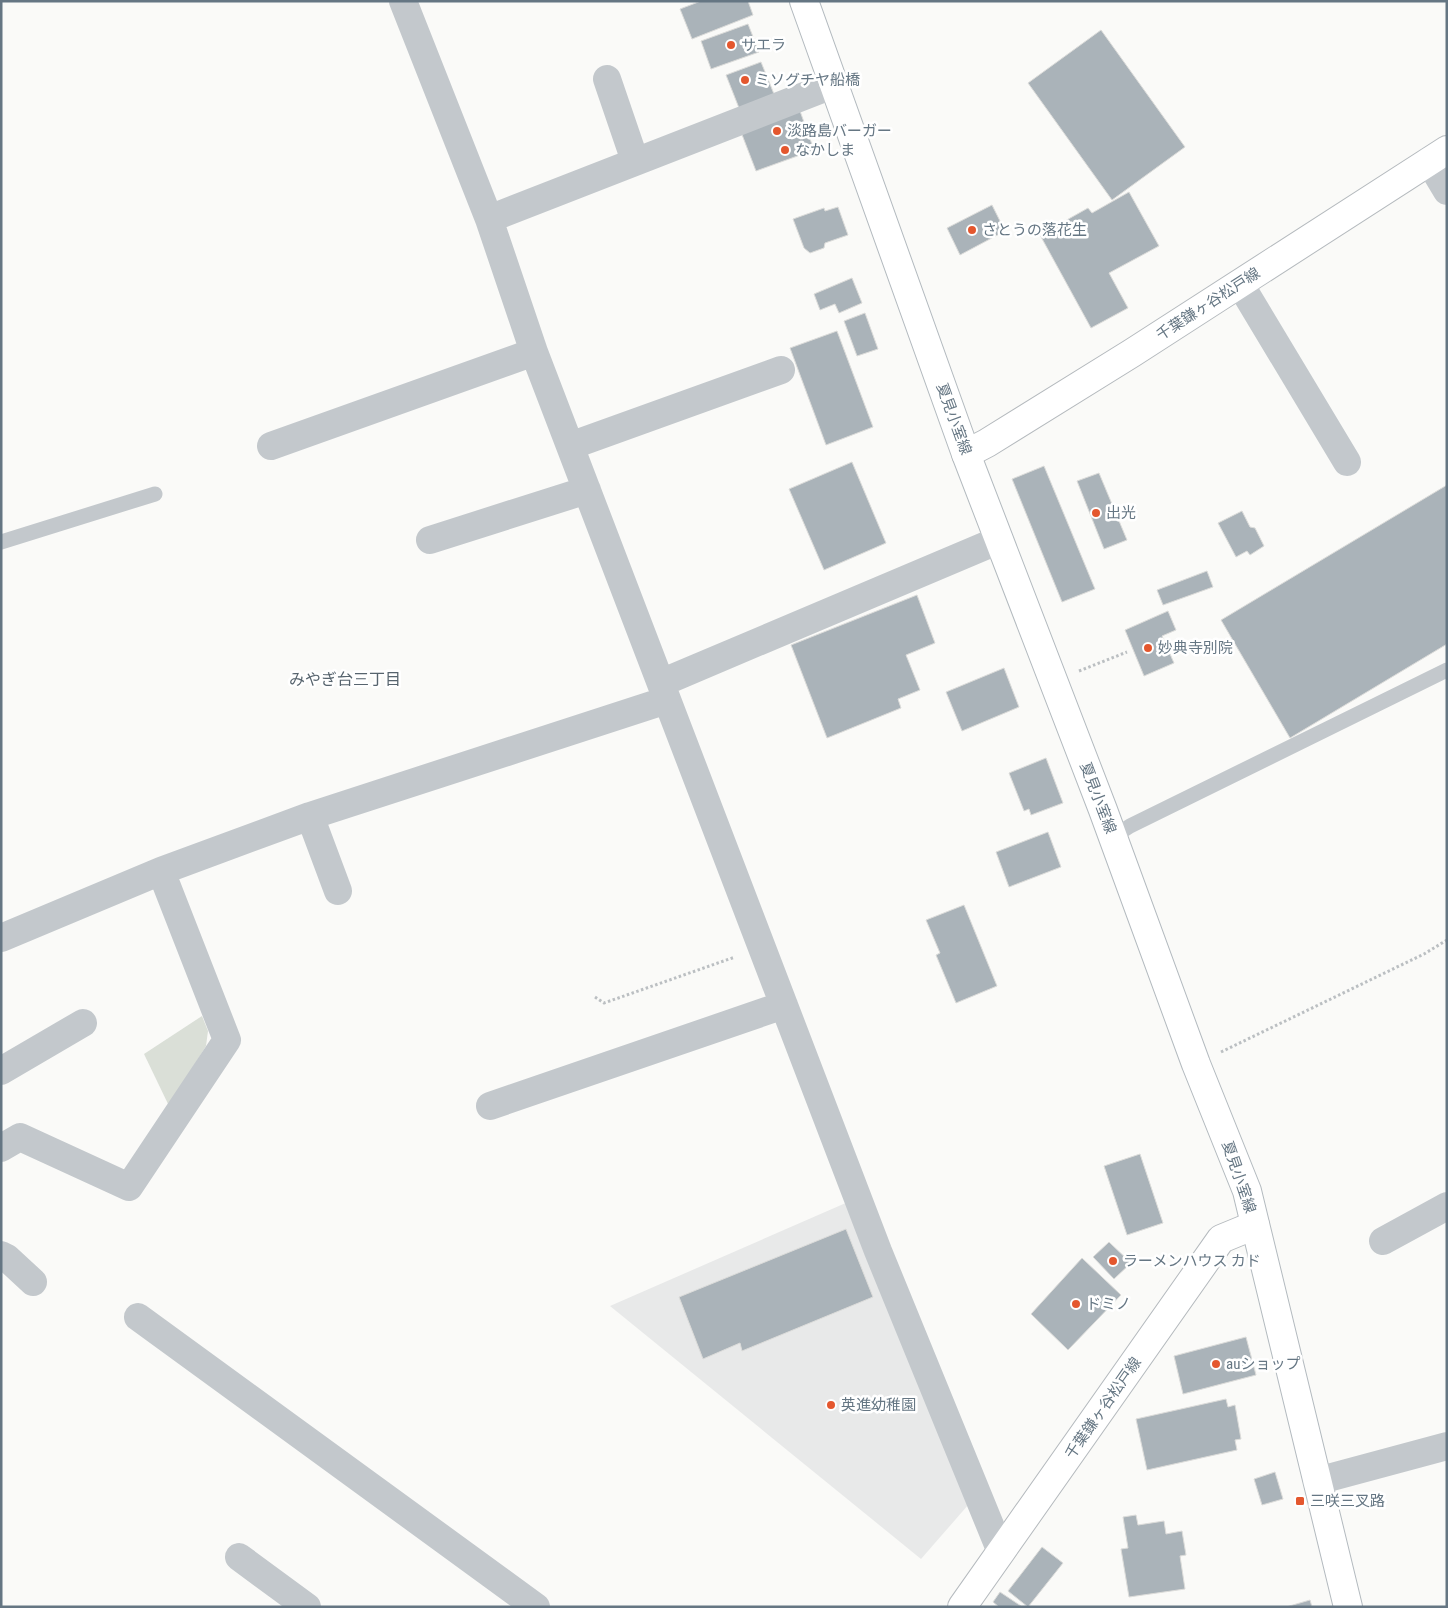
<svg xmlns="http://www.w3.org/2000/svg" width="1448" height="1608" font-family="'Roboto Condensed','Noto Sans JP',sans-serif">
  <style>
    .built { fill: #e8e9e9 }
    .green { fill: #dadfd7 }
    .building { fill: #aab3b9; stroke: #dcdcda }
    .lines { fill: none; stroke-linecap: round; stroke-linejoin: round }
    .secondary-casing { stroke: #b3babf; stroke-width: 30 }
    .primary-casing { stroke: #b5babe; stroke-width: 30 }
    .path { stroke: #bbbfc2; stroke-width: 3; stroke-dasharray: 2.5 2.5; stroke-linecap: butt }
    .lane { stroke: #c3c8cc; stroke-width: 15 }
    .street { stroke: #c3c8cc; stroke-width: 28 }
    .secondary { stroke: #fff; stroke-width: 28 }
    .primary { stroke: #fff; stroke-width: 28 }
    .poi-dot { fill: #e4572e; stroke: #fff; stroke-width: 2 }
    .labels { text-anchor: middle; stroke-width: 5; stroke-linejoin: round; paint-order: stroke }
    .poi-label { font-size: 15px; fill: #657683; stroke: #fff; text-anchor: start }
    .street-label { font-size: 15px; fill: #657683; stroke: #fff }
    .neighbourhood-label { font-size: 16px; fill: #57646e; stroke: #fff }
  </style>
  <rect width="100%" height="100%" fill="#fafaf8"/>
  <!-- built -->
  <path class="built" d="M848,1202L969,1504L921,1559L610,1306Z"/>
  <!-- green -->
  <path class="green" d="M202,1016L208,1031L206,1046L169,1106L144,1054Z"/>
  <!-- building -->
  <path class="building" d="M701,1H748L753,15L692,39L680,9Z
    M748,24L759,52L711,69L701,41Z
    M1101,30L1185,147L1112,200L1028,83Z
    M761,62L774,94L739,108L726,75Z
    M800,111L814,150L756,171L741,132Z
    M1129,192L1159,246L1109,273L1128,308L1091,328L1040,235L1088,208L1092,213Z
    M992,205L1005,231L960,255L947,228Z
    M838,207L848,235L825,243L824,248L810,253L804,248L793,219L824,208L825,211Z
    M852,278L862,303L839,313L835,304L820,310L814,294Z
    M865,313L878,349L857,356L844,321Z
    M837,331L873,427L826,445L790,348Z
    M852,462L886,543L824,570L789,489Z
    M1044,466L1095,589L1062,602L1012,479Z
    M1099,473L1127,540L1104,549L1077,481Z
    M1447,485V644L1290,738L1221,620Z
    M1242,511L1250,527L1255,528L1264,546L1250,555L1247,551L1236,557L1218,523Z
    M1207,571L1213,587L1163,605L1157,590Z
    M917,595L935,643L906,655L920,690L898,699L901,708L827,738L791,645Z
    M1168,611L1176,630L1162,636L1174,663L1144,676L1125,630Z
    M1004,668L1019,707L962,731L946,692Z
    M1046,758L1063,803L1031,815L1029,809L1024,811L1009,773Z
    M1048,832L1061,867L1009,887L996,852Z
    M964,905L997,986L956,1003L936,955L940,953L926,920Z
    M1140,1154L1163,1223L1127,1235L1104,1166Z
    M846,1229L873,1297L742,1351L740,1343L703,1359L679,1297Z
    M1109,1242L1131,1263L1114,1279L1093,1257Z
    M1082,1258L1121,1295L1068,1350L1031,1314Z
    M1246,1337L1256,1375L1183,1394L1174,1356Z
    M1226,1399L1228,1407L1235,1405L1241,1439L1235,1440L1237,1450L1147,1470L1136,1419Z
    M1275,1472L1283,1499L1262,1505L1254,1479Z
    M1136,1515L1138,1525L1164,1521L1166,1534L1182,1531L1186,1555L1180,1556L1185,1589L1129,1597L1121,1549L1128,1548L1123,1517Z
    M1042,1547L1063,1563L1028,1607L1008,1591Z
    M1000,1592L1021,1606L999,1607L993,1602Z
    M1310,1600L1312,1607H1286Z"/>
  <g class="lines">
    <!-- secondary casing -->
    <g class="secondary-casing">
      <path id="secondary" d="M804,1L966,454L1103,810L1196,1064L1247,1191L1348,1607"/>
    </g>
    <!-- primary casing -->
    <g class="primary-casing">
      <path id="primary" d="M966,454L987,443L1132,353L1447,150
        M962,1607L1221,1239L1255,1225"/>
    </g>
    <!-- path -->
    <path class="path" d="M1079,671L1127,652
      M595,997L604,1003L735,957
      M1221,1052L1424,954L1447,940"/>
    <!-- lane -->
    <path class="lane" d="M1,542L155,494
      M1113,837L1130,826L1447,670"/>
    <!-- street -->
    <path class="street" d="M403,1L489,219L534,352L878,1251L1001,1552
      M607,79L635,161
      M1429,161L1447,191
      M489,219L835,84
      M1240,284L1347,462
      M271,446L534,352
      M570,446L781,370
      M430,540L587,490
      M661,683L999,540
      M310,816L338,891
      M1,938L161,871L310,816L667,700
      M1,1071L83,1023
      M490,1106L784,1005
      M1,1148L20,1137L129,1187L227,1040L161,871
      M1383,1241L1447,1206
      M1,1255L7,1258L33,1282
      M138,1317L536,1607
      M1317,1481L1447,1446
      M239,1557L307,1607"/>
    <!-- secondary -->
    <use href="#secondary" class="secondary"/>
    <!-- primary -->
    <use href="#primary" class="primary"/>
  </g>
  <!-- markers -->
  <g class="poi-dot">
    <circle cx="731" cy="45" r="5"/>
    <circle cx="745" cy="80" r="5"/>
    <circle cx="777" cy="131" r="5"/>
    <circle cx="785" cy="150" r="5"/>
    <circle cx="972" cy="230" r="5"/>
    <circle cx="1096" cy="513" r="5"/>
    <circle cx="1148" cy="648" r="5"/>
    <circle cx="1113" cy="1261" r="5"/>
    <circle cx="1076" cy="1304" r="5"/>
    <circle cx="1216" cy="1364" r="5"/>
    <circle cx="831" cy="1405" r="5"/>
    <rect x="1295" y="1496" width="10" height="10" rx="2.5"/>
  </g>
  <g class="labels">
    <!-- poi labels -->
    <g class="poi-label">
      <text x="741" y="50">サエラ</text>
      <text x="755" y="85">ミソグチヤ船橋</text>
      <text x="787" y="136">淡路島バーガー</text>
      <text x="795" y="155">なかしま</text>
      <text x="982" y="235">さとうの落花生</text>
      <text x="1106" y="518">出光</text>
      <text x="1158" y="653">妙典寺別院</text>
      <text x="1123" y="1266">ラーメンハウス カド</text>
      <text x="1086" y="1309">ドミノ</text>
      <text x="1226" y="1369">auショップ</text>
      <text x="841" y="1410">英進幼稚園</text>
      <text x="1310" y="1506">三咲三叉路</text>
    </g>
    <!-- street labels -->
    <g class="street-label">
      <text transform="translate(1208 304) rotate(-33)" y="5">千葉鎌ヶ谷松戸線</text>
      <text transform="translate(954 419) rotate(70)" y="5">夏見小室線</text>
      <text transform="translate(1098 798) rotate(69)" y="5">夏見小室線</text>
      <text transform="translate(1239 1177) rotate(71)" y="5">夏見小室線</text>
      <text transform="translate(1103 1408) rotate(-55)" y="5">千葉鎌ヶ谷松戸線</text>
    </g>
    <!-- neighbourhood labels -->
    <g class="neighbourhood-label">
      <text x="345" y="685">みやぎ台三丁目</text>
    </g>
  </g>
  <!-- border -->
  <rect width="1448" height="1608" fill="none" stroke="#657683" stroke-width="5"/>
</svg>
